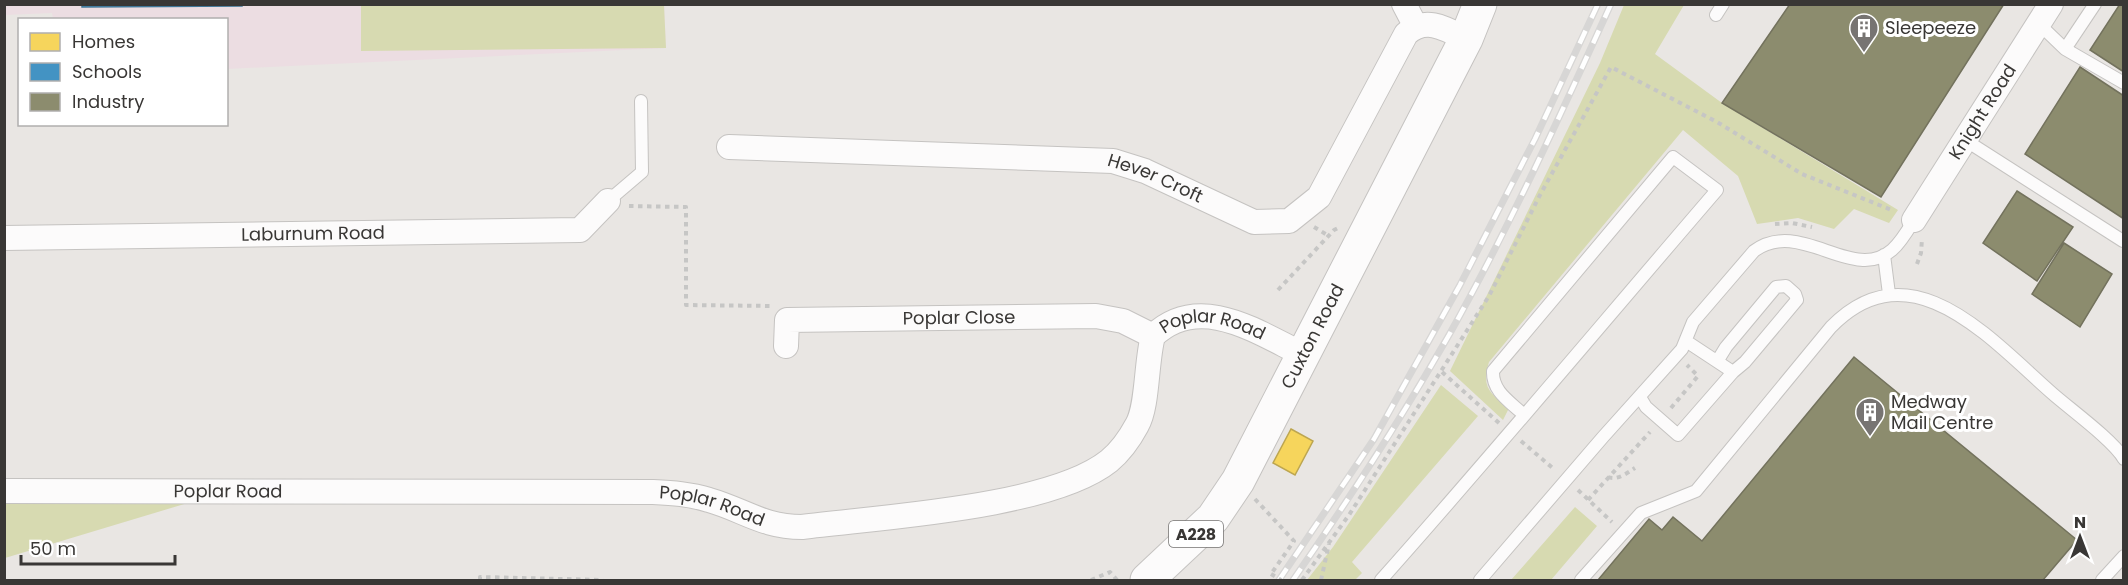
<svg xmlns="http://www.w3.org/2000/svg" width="2128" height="585" font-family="Poppins,sans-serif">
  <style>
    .education { fill: #ecdde2 }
    .green { fill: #d7dab1 }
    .homes { fill: #f6d55c; stroke: #bda650; stroke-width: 1.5 }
    .schools { fill: #4393c3; stroke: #407798; stroke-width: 1.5 }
    .industry { fill: #8c8c6e; stroke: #73725d; stroke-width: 1.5 }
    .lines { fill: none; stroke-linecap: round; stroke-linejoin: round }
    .service-casing { stroke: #c5c3c1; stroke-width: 14 }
    .minor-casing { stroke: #c5c3c1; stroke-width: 26 }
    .primary-casing { stroke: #c5c3c1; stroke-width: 35 }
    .path { stroke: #c6c6c5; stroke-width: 4; stroke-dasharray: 4.5 4.5; stroke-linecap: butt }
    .service { stroke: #fcfbfb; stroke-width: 12 }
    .minor { stroke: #fcfbfb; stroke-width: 24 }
    .primary { stroke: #fcfbfb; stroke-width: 33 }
    .rail-casing { stroke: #d7d6d5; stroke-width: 7 }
    .rail { stroke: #fff; stroke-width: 4.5; stroke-dasharray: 14; stroke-linecap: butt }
    .path-bridge { stroke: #c6c6c5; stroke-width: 4; stroke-dasharray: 4.5 4.5; stroke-linecap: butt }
    .labels { text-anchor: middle; stroke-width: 6; stroke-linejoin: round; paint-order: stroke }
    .shield { fill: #fff; stroke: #747372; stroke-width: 1.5 }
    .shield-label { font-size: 16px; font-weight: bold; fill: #393735 }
    .poi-label { font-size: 18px; fill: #393735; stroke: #fff; text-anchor: start }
    .street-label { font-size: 18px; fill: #393735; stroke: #fff }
  </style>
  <rect width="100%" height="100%" fill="#e9e6e3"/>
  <!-- education -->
  <path class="education" d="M4,5H664L666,48L227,69L226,20L53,19L52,13L5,15Z"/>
  <!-- green -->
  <path class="green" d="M361,5H664L666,48L361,51Z
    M1624,5H1684L1655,54L1722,103L1898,210L1889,223L1854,209L1834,229L1798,218L1757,224L1738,176L1683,130L1489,362C1481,388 1490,393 1509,408L1503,420L1450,371L1600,63Z
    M1441,385L1478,416L1352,562L1362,573L1355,580H1307L1333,547Z
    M4,500L191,502L5,558Z
    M1575,507L1597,526L1551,580H1511Z"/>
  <!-- homes -->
  <path class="homes" d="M1291,429L1313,441L1295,475L1273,463Z"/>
  <!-- schools -->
  <path class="schools" d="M82,4H242V6L82,7Z"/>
  <!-- industry -->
  <path class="industry" d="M1790,4H2004L1881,197L1722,103Z
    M2120,4H2124V72L2090,50Z
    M2080,67L2124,96V219L2025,154Z
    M2017,191L2073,227L2037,281L1983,243Z
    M2064,243L2112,274L2080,327L2032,294Z
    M1854,357L2077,540L2043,580H1598L1649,519L1662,530L1673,517L1702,541Z"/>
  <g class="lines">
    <!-- service casing -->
    <g class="service-casing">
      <path id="service" d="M1716,15L1723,4
        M2039,24L2065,49L2124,83
        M2065,49L2095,4
        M1965,140L2123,241
        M608,201L642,172L641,101
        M1884,255L1889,294
        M1718,360L1726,347L1776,287L1786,286L1795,294L1797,300L1745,362L1733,372
        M1640,397L1646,407L1678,435L1733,372L1686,341
        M1381,580C1495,452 1605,320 1717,190L1673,157L1493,371C1492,391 1509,401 1523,414
        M1480,580L1603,437L1682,349L1693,322L1754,251C1800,217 1853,284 1892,250C1901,242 1908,230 1914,220
        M1581,580L1641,513L1696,491L1831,327C1911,245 1991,340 2053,394C2070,409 2114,441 2124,459
        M2102,580L2124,556"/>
    </g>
    <!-- minor casing -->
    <g class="minor-casing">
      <g id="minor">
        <path d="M1404,4L1415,25"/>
        <path id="s1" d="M729,147L1113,161L1145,171L1254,222L1289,221L1319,197L1406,34C1425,16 1445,28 1466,39"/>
        <path id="s2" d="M1914,220L2051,4"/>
        <path id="s3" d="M4,238L580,230L608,201"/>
        <path id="s4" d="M786,346L787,320L1096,316L1123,321L1153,336"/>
        <path id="s5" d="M4,491L653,492C672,493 690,494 709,500C744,510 763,527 802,527C879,517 1050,508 1109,461C1120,452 1130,438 1137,425C1148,406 1146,361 1153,336C1199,292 1257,332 1302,354"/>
      </g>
    </g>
    <!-- primary casing -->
    <g class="primary-casing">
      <g id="primary">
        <path id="s6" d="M1147,580L1213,518L1238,481L1466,39L1480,4"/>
      </g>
    </g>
    <!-- path -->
    <path class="path" d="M629,206L686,207V305L772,306
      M1775,224L1792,223L1812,227
      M1314,227L1329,236
      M1917,264L1921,253L1922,239
      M1278,290L1334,230L1338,228
      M1442,372L1499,423
      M1671,408L1698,376L1687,365
      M1521,441L1555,470
      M1608,477C1617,481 1627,473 1635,468
      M1578,490L1612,522
      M1255,499L1294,541L1271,574
      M1588,500L1650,432
      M480,580V577L603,580
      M1091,580L1110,572L1117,580
      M1302,580L1349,515L1489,296L1540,195L1611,67L1717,122L1802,174L1894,211
      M1321,580L1329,544"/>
    <!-- service -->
    <use href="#service" class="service"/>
    <!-- minor -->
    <use href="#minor" class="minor"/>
    <!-- primary -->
    <use href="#primary" class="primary"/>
    <!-- rail casing -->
    <g class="rail-casing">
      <path id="rail" d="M1279,580L1374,439L1460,285L1535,139L1598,4
        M1293,580C1348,501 1401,419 1449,335C1509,228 1560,116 1611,4"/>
    </g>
    <!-- rail -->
    <use href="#rail" class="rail"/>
    <!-- path-bridge -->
    <path class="path-bridge" d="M1271,574L1281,580"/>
  </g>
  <!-- icons -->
  <defs>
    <g id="building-pin" transform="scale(1.5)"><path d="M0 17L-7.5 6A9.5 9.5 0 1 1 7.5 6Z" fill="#777472" stroke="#fff"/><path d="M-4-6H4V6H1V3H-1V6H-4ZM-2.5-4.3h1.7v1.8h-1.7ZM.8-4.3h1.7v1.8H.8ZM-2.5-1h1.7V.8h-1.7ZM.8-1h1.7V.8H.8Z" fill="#fff"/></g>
  </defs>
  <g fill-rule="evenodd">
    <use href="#building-pin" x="1864" y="28"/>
    <use href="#building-pin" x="1870" y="412"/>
  </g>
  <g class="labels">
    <!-- shield labels -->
    <rect class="shield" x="1169" y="521" width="54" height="26" rx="4.5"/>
    <g class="shield-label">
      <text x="1196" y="540">A228</text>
    </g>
    <!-- poi labels -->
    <g class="poi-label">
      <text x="1885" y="34">Sleepeeze</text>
      <text x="1891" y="408">Medway<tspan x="1891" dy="21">Mail Centre</tspan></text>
    </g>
    <!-- street labels -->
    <g class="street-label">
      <text dy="6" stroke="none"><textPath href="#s2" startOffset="128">Knight Road</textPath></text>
      <text dy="6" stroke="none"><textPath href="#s1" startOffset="430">Hever Croft</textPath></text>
      <text dy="6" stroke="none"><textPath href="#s3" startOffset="309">Laburnum Road</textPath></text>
      <text dy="6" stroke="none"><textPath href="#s4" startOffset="198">Poplar Close</textPath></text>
      <text dy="6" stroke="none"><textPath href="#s6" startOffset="298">Cuxton Road</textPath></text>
      <text dy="6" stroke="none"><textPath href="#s5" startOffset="1322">Poplar Road</textPath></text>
      <text dy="6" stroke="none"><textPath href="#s5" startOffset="224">Poplar Road</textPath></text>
      <text dy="6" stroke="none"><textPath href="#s5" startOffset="710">Poplar Road</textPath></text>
    </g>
  </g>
  <!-- border -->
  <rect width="2128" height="585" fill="none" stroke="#393735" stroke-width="12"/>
  <!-- legend -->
  <rect x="18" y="18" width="210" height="108" fill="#ffffff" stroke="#b0afae" stroke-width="1.5"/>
  <rect x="30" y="33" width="30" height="18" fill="#f6d55c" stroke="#b0afae" stroke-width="1.5"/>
  <text x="72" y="48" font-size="18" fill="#393735">Homes</text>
  <rect x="30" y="63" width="30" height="18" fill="#4393c3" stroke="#b0afae" stroke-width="1.5"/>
  <text x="72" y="78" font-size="18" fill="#393735">Schools</text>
  <rect x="30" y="93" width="30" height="18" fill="#8c8c6e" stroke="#b0afae" stroke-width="1.5"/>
  <text x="72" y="108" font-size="18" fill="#393735">Industry</text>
  <!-- north arrow -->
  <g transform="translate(2080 537)" stroke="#ffffff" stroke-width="4.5" paint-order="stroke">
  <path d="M0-4.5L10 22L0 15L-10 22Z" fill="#393735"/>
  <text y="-9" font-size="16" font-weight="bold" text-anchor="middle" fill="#393735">N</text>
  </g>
  <!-- scale -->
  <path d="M21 555v9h154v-9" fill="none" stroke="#393735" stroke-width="3"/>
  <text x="30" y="555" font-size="18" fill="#393735" stroke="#ffffff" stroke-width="4.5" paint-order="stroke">50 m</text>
</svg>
